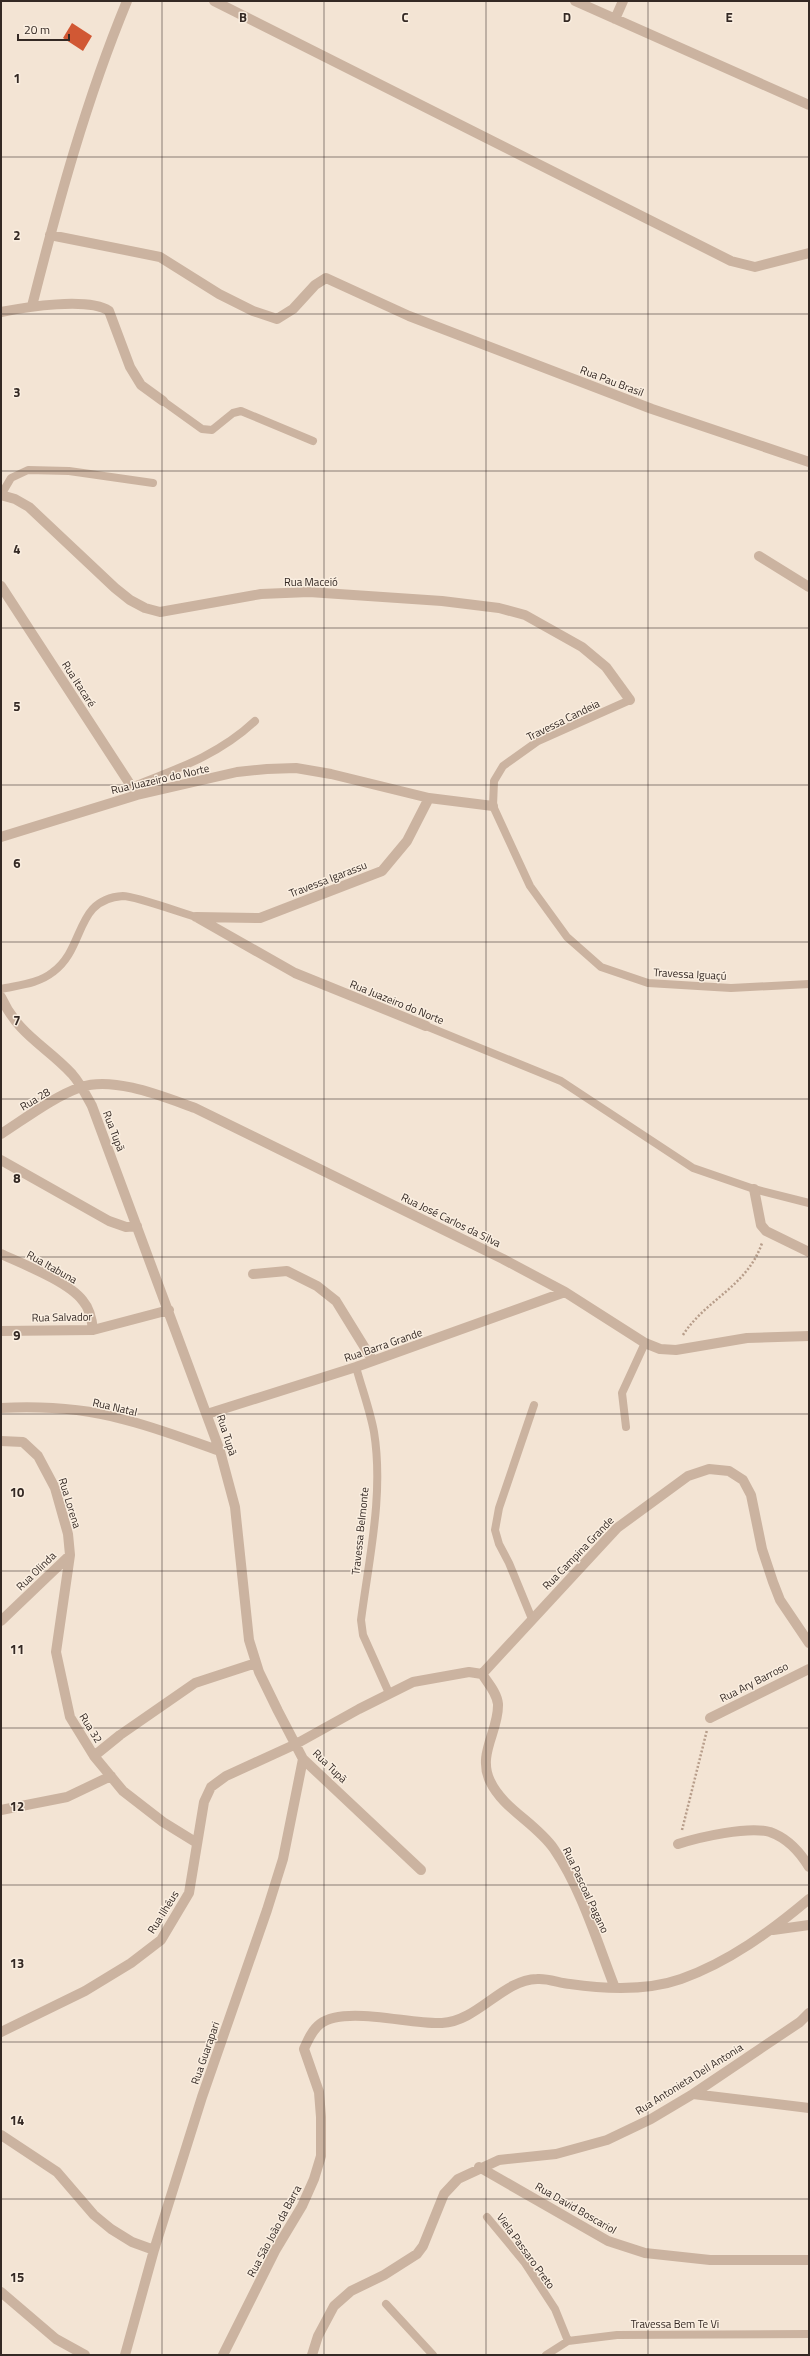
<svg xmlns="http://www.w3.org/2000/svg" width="810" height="2356" font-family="'Titillium Web',sans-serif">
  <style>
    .building { fill: #d15834 }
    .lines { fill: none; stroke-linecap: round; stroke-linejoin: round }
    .path { stroke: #b79d8a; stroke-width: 2.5; stroke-dasharray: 2 2; stroke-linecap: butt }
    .lane { stroke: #cbb3a0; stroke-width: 8 }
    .street { stroke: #cbb3a0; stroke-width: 10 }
    .grid { fill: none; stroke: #342924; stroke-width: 1; stroke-opacity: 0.55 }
    .labels { text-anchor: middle; stroke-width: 3; stroke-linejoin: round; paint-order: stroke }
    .street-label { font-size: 11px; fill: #342924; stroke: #faeee0 }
    .grid-label { font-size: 13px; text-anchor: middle; font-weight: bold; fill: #342924; stroke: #faeee0; stroke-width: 3; stroke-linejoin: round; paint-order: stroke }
  </style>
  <rect width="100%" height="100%" fill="#f3e4d4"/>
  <!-- building -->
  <path class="building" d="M72,23L92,36L83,51L63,38Z"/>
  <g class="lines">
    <!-- path -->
    <path class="path" d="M683,1335C706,1299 747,1287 762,1243
      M682,1830L707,1730"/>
    <!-- lane -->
    <path class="lane" d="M163,401L202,429L212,430L233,413L241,411L313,441
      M1,495L11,478L28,470L69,471L153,483
      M630,700L538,741L503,766L494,781L493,806L530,886L567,937L601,967L648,983L731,988L809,984
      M131,787C177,769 219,755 255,721
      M1,989C19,985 38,984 53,972C86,948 74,899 123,896C135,896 182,913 196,917
      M426,1026L561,1081L693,1168L754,1189L809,1203
      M356,1367C362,1389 370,1410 374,1432C384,1494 369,1558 361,1620L363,1635L389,1693
      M626,1427L622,1393L645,1343
      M532,1619L509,1563L499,1544L495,1530L499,1508L534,1405
      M487,2217L525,2263L555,2309L568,2341
      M386,2304L433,2355
      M546,2355L568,2341L617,2335L809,2334"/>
    <!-- street -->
    <path class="street" d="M214,1L731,261L755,267L809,253
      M575,1L809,105
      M615,19L623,1
      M50,235L160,257L219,294L253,311L277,319L293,309L315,285L326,278L409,316L652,409L809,462
      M32,306C58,203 86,100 127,1
      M1,312C26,307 88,297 109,311L130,367L141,385L163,401
      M1,495L15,499L29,507L115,588L130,600L145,608L160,612L261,594L309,592L442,601L499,608L525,615L582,647L606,667L630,700
      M759,556L809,587
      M1,586L137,795
      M1,837L137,795L237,772L267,769L296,768L331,774L429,798L493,806
      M196,917L260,918L382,871L407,841L429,798
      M198,918L295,973L426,1026
      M1,997C19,1036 45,1045 72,1074C80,1083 86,1095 92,1106L220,1451L235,1507L249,1640L259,1672L278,1711L303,1759L421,1870
      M1,1134C26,1118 53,1097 81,1087C114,1076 164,1097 195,1108L503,1259L565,1292L645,1343L660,1349L676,1350L747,1338L809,1336
      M1,1160L109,1221L126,1227L137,1226
      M754,1189L761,1225L766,1231L809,1252
      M1,1254C23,1264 69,1282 83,1301C90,1309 92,1320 93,1330
      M253,1274L287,1271L317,1286L336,1301L373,1361
      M1,1331L93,1330L169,1310
      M1,1408C41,1406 82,1408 122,1419C155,1427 188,1440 220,1451
      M207,1414L356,1367L565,1292
      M1,1441L23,1442L38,1456L55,1488L68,1534L70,1555L56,1652L70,1717L94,1756L123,1791L163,1822L197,1843
      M1,1621L70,1555
      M482,1674L617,1528L688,1476L709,1469L729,1471L743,1480L751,1495L762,1549L773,1582L780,1600L809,1643
      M710,1718L809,1669
      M94,1756L120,1735L195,1683L256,1663
      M1,1810L67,1797L111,1776
      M678,1844C700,1837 748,1826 770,1832C787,1838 800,1852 809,1867
      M773,1930L809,1925
      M1,2032L85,1991L131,1963L161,1940L189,1893L204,1802L211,1787L226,1776L296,1744L359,1709L413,1682L469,1672L482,1674C488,1683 497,1693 498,1704C499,1731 477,1754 490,1781C503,1809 536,1823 554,1849C582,1890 597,1942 615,1988
      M693,2094L809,2108
      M1,2135L57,2172L94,2215L111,2229L132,2242L154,2250
      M479,2167L608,2241L645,2253L710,2260H809
      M1,2292L56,2339L85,2355
      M125,2355L154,2250L202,2097L267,1910L283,1859L303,1759
      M223,2355L275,2251L302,2206L314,2179L321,2156V2117L319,2092L304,2049C308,2040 312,2030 320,2024C345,2005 411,2025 442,2023C478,2021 502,1980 537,1979C548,1978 559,1983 570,1984C605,1989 647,1991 681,1979C729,1962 771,1931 809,1899
      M312,2355L318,2336L334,2306L351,2291L384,2275L417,2254L423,2246L444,2194L458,2179L499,2160L556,2154L607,2140L651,2119L693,2094L800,2022L809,2013"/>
  </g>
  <!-- grid -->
  <path class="grid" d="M162,1V2355M324,1V2355M486,1V2355M648,1V2355M1,157H809M1,314H809M1,471H809M1,628H809M1,785H809M1,942H809M1,1099H809M1,1257H809M1,1414H809M1,1571H809M1,1728H809M1,1885H809M1,2042H809M1,2199H809"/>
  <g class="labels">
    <!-- street labels -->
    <g class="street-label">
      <text transform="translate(612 381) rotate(21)" y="4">Rua Pau Brasil</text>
      <text x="311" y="586">Rua Maceió</text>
      <text transform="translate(79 684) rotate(57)" y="4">Rua Itacaré</text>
      <text transform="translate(563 720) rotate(-26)" y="4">Travessa Candeia</text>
      <text transform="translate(160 779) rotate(-13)" y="4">Rua Juazeiro do Norte</text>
      <text transform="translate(328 879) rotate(-21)" y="4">Travessa Igarassu</text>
      <text transform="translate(690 974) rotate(3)" y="4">Travessa Iguaçú</text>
      <text transform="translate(397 1002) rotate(22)" y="4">Rua Juazeiro do Norte</text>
      <text transform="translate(35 1099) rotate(-31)" y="4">Rua 28</text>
      <text transform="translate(114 1131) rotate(69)" y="4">Rua Tupã</text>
      <text transform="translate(451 1220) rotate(26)" y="4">Rua José Carlos da Silva</text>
      <text transform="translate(52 1267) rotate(29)" y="4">Rua Itabuna</text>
      <text transform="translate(62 1317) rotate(-1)" y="4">Rua Salvador</text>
      <text transform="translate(383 1345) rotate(-19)" y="4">Rua Barra Grande</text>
      <text transform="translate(115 1407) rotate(13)" y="4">Rua Natal</text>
      <text transform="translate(227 1435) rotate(72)" y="4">Rua Tupã</text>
      <text transform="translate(70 1503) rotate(73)" y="4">Rua Lorena</text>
      <text transform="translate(360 1531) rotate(-84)" y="4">Travessa Belmonte</text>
      <text transform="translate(578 1553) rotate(-46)" y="4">Rua Campina Grande</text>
      <text transform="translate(36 1571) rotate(-44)" y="4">Rua Olinda</text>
      <text transform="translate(754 1682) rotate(-27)" y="4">Rua Ary Barroso</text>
      <text transform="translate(91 1728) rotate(58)" y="4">Rua 32</text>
      <text transform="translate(330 1766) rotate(44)" y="4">Rua Tupã</text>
      <text transform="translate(586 1890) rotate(65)" y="4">Rua Pascoal Pagano</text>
      <text transform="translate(163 1912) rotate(-58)" y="4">Rua Ilhéus</text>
      <text transform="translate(205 2053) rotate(-71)" y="4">Rua Guarapari</text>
      <text transform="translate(689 2079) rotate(-32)" y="4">Rua Antonieta Dell Antonia</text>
      <text transform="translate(576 2208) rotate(30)" y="4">Rua David Boscariol</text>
      <text transform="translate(274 2231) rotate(-62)" y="4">Rua São João da Barra</text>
      <text transform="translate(526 2251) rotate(54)" y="4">Viela Passaro Preto</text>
      <text x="675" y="2328">Travessa Bem Te Vi</text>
    </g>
  </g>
  <g class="grid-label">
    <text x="243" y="22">B</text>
    <text x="405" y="22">C</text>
    <text x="567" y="22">D</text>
    <text x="729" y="22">E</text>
    <text x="17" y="83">1</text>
    <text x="17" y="240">2</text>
    <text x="17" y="397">3</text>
    <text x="17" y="554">4</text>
    <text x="17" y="711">5</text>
    <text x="17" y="868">6</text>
    <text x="17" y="1025">7</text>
    <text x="17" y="1183">8</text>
    <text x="17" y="1340">9</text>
    <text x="17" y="1497">10</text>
    <text x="17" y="1654">11</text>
    <text x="17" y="1811">12</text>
    <text x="17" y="1968">13</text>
    <text x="17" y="2125">14</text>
    <text x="17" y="2282">15</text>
  </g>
  <!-- border -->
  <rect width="810" height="2356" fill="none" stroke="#342924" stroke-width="4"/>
  <!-- scale -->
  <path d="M18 34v6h51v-6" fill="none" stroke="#342924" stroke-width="2"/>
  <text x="24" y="34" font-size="12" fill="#342924" stroke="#faeee0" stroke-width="3" paint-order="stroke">20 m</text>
</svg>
